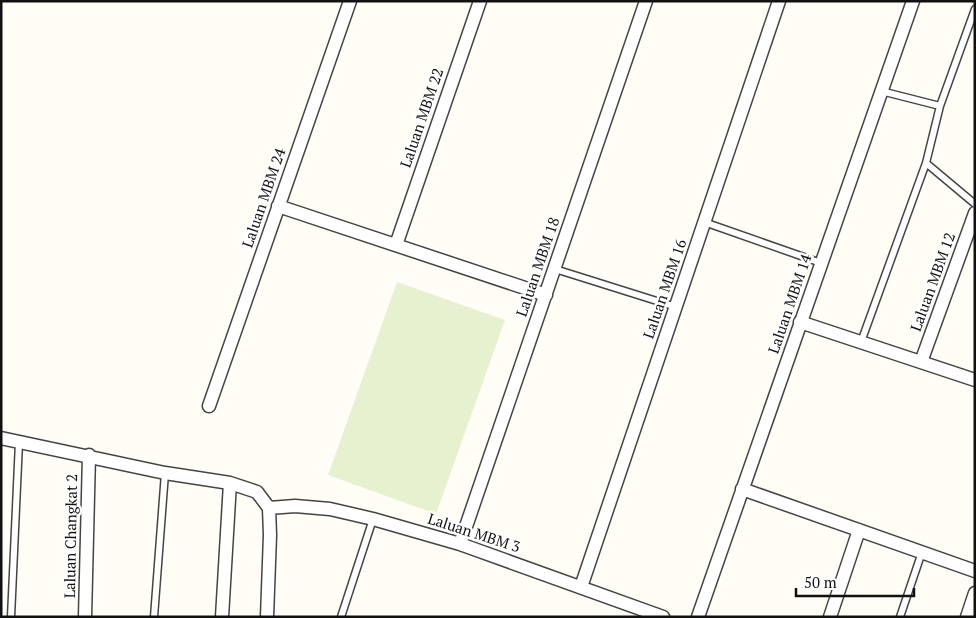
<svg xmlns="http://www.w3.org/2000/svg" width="976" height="618" font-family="'PT Serif',serif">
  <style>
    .pitch { fill: #e6f2cf }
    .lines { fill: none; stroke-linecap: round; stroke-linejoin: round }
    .lane-casing { stroke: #444; stroke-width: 9 }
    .street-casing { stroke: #444; stroke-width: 15 }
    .lane { stroke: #fff; stroke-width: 6 }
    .street { stroke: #fff; stroke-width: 12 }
    .labels { text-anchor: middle; stroke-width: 5; stroke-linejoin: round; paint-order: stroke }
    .street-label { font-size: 15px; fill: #111; stroke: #fff }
  </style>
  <rect width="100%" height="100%" fill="#fffdf5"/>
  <!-- pitch -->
  <path class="pitch" d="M397,282L505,320L436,514L328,475Z"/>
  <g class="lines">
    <!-- lane casing -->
    <g class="lane-casing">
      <path id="lane" d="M881,91L940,106
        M926,163L975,204
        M704,222L821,263
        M555,269L676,307
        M861,342L926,163L940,106L975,9
        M11,617L19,442
        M154,617L165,473
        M341,617L373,519
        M900,617L922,552"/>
    </g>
    <!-- street casing -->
    <g class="street-casing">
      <path id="street" d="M278,206L546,295
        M396,245L480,1
        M800,322L975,380
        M921,362L975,213
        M209,406L350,1
        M1,438L165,473L230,483L257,492L269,508L270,535L267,617
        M742,489L975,571
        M269,508L295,506L330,509L373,519L460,544L663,617
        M460,544L646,1
        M581,587L779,1
        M85,617L89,455
        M222,617L230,483
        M698,617L913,1
        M830,617L859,530
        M967,617L975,593"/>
    </g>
    <!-- lane -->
    <use href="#lane" class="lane"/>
    <!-- street -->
    <use href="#street" class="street"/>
  </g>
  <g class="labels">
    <!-- street labels -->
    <g class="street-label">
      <text transform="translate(422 118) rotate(-71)" y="5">Laluan MBM 22</text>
      <text transform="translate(264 198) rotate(-71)" y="5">Laluan MBM 24</text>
      <text transform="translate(538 267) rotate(-71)" y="5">Laluan MBM 18</text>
      <text transform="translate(933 282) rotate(-70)" y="5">Laluan MBM 12</text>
      <text transform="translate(665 289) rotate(-71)" y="5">Laluan MBM 16</text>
      <text transform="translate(790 304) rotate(-71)" y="5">Laluan MBM 14</text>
      <text transform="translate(474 533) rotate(18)" y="5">Laluan MBM 3</text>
      <text transform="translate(71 536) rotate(-89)" y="5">Laluan Changkat 2</text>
    </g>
  </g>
  <!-- border -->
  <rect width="976" height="618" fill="none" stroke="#111111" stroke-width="5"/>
  <!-- scale -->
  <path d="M796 588v8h118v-8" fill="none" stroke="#111111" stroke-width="2.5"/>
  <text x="804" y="588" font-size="15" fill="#111111" stroke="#ffffff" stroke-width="4" paint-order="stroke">50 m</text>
</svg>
